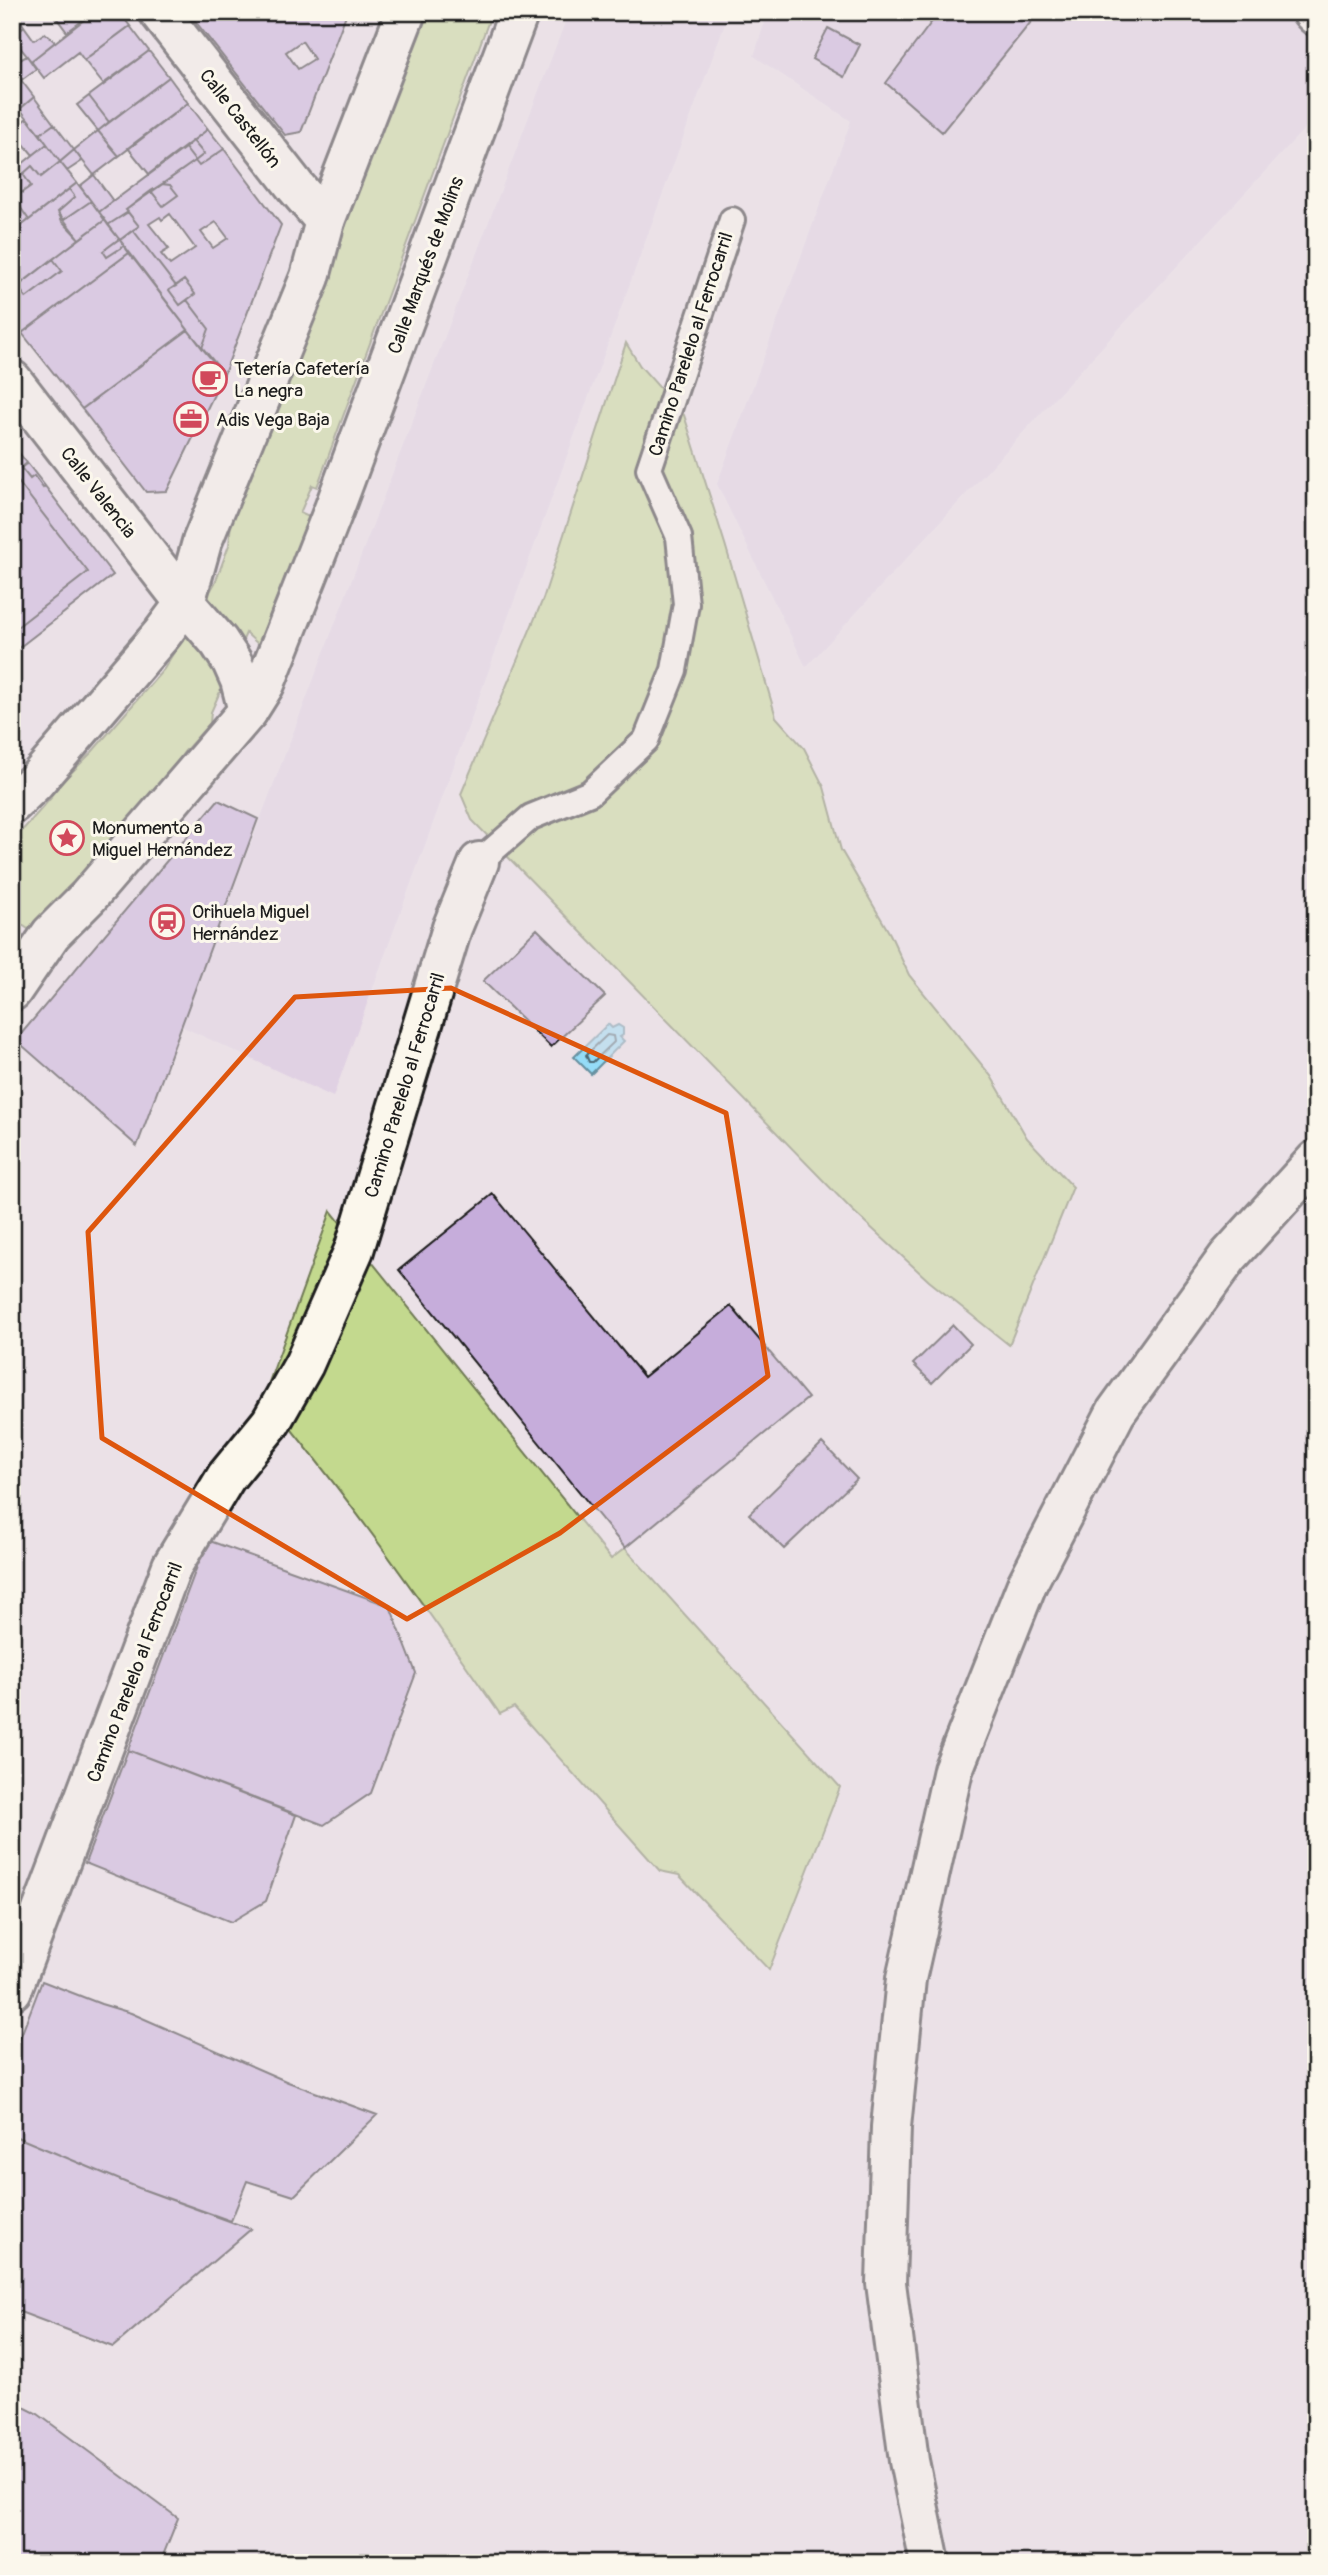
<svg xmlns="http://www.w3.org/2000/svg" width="1328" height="2575" font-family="Pangolin,sans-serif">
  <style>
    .built { fill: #e0d1e3 }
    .green { fill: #c3d98e; stroke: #707a55; stroke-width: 2 }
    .water { fill: #95dcf7; stroke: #658f9f; stroke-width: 2 }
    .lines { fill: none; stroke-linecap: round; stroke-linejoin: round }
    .shore { stroke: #4c6974; stroke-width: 2 }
    .building { fill: #c6addb; stroke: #1c1c1c; stroke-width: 2; fill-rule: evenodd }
    .lane-casing { stroke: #1c1c1c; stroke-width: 30 }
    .street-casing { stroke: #1c1c1c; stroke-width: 44 }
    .secondary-casing { stroke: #1c1c1c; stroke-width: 44 }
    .lane { stroke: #fbf7ec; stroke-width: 24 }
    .street { stroke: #fbf7ec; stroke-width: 38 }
    .secondary { stroke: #fbf7ec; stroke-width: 38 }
    .marked { fill: none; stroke: #de560d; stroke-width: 5; stroke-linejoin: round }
    .labels { text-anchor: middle; stroke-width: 6; stroke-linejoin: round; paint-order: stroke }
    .street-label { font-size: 19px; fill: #1c1c1c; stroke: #fbf7ec }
    .poi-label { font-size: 19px; fill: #1c1c1c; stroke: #fbf7ec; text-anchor: start }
  </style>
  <rect width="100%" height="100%" fill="#ebe1e7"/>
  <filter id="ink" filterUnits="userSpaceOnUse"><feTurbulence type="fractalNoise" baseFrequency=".0143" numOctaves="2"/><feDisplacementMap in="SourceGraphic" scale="14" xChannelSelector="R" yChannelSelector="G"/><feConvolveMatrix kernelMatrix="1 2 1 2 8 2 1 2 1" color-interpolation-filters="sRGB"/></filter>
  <g filter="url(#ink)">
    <!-- built -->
    <path class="built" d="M569,12H729L333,1097L181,1026Z
      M768,12H1316V116L806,667L717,484L851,121L754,56Z"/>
    <!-- green -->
    <path class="green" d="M422,12H492L317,487L312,485L300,513L309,517L258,644L246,633L211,712L210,723L184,752L53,946L12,918V842L51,798L49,795L92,752L164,669L215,583L229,545L232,510L328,269Z
      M626,343L640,366L684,415L725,544L776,717L804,748L824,787L841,850L890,934L909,975L991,1076L1027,1138L1073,1187L1009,1345L929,1281L852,1210L472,820L461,794L543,599Z
      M331,1211L611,1559L625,1548L840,1787L769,1970L679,1875L660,1871L514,1707L500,1714C424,1606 349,1497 264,1396Z"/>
    <!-- water -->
    <path class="water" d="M608,1024L612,1028L618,1025L623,1028V1035L620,1037L624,1041L591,1074L574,1057Z"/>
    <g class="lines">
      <!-- shore -->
      <path class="shore" d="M607,1035L613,1036L614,1042L593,1062H589L586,1055Z"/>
    </g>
    <!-- building -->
    <path class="building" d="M12,12H15L24,26L12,35Z
      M52,12H94L67,32Z
      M94,12H119L130,26L84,60L78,52L44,78L31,61Z
      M188,12H347L301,132L285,135ZM302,41L314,59L298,69L286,52Z
      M939,12H1039L942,132L886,83Z
      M24,26L34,40L45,33L55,42L31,61L12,37Z
      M130,26L149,51L103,84L84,60Z
      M828,28L860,45L844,77L812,59Z
      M149,51L169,77L109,122L89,96Z
      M27,56L36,69L12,87V58L16,62Z
      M169,77L188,103L119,156L98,131Z
      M21,80L34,97L20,109L12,99V87Z
      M89,96L109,122L98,131L77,105Z
      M34,97L54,124L40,134L20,109Z
      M188,103L208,129L149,174L128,148Z
      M27,118L47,144L33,155L12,130Z
      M54,124L74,150L60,162L40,134Z
      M208,129L224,149L199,166L195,161L204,154L193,141Z
      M98,131L119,156L94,175L74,150Z
      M193,141L204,154L195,161L185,148Z
      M47,144L60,162L41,177L32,166L23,174L31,186L14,198L29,220L12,233V172Z
      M185,148L195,161L126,210L128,212L108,225L99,212Z
      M224,149L281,225L224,374L202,348L209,329L187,300L195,294L184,280L176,286L133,230L139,226L126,210L151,191L163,206L178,195L170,185L162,184L195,161L199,166ZM170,214L195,248L170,265L161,254L169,249L149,224L160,217L162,220ZM216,222L228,238L213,248L201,232Z
      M74,150L82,161L67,171L60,162Z
      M60,162L77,183L29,220L14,198L31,186L23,174L32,166L41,177Z
      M94,175L113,201L99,212L80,186Z
      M77,183L91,201L62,221L58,212L75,197L69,189Z
      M162,184L170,185L178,195L163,206L151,191Z
      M69,189L75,197L58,212L79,239L12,291V233Z
      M91,201L105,220L79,239L62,221Z
      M128,212L139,226L120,240L108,225Z
      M105,220L119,239L103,251L107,257L124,246L129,253L22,333L12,321V291L18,286L26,298L62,271L53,259Z
      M133,230L176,286L169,290L180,305L187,300L209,329L202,348L120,240Z
      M119,239L124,246L107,257L103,251Z
      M129,253L188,330L82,409L22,333Z
      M53,259L62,271L26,298L18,286Z
      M184,280L195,294L180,305L169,290Z
      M188,330L224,374L167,491L146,492L82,409Z
      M12,444L27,463L21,468L30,479L34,476L43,488L45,486L113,575L12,653V631L88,572L12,474Z
      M27,463L45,486L43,488L34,476L30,479L21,468Z
      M12,474L88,572L12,631V516L17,513L12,507Z
      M218,800L258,819L137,1146L16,1040Z
      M537,929L605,996L551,1047L483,981Z
      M493,1194L644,1377L731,1306L808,1398L625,1548L399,1270Z
      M953,1325L971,1344L932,1383L913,1364Z
      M822,1443L857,1479L784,1549L749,1514Z
      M207,1540L390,1606L416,1673L371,1793L324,1825L128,1750Z
      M128,1750L296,1815L266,1901L231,1922L85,1863Z
      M42,1981L101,2004L131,2013L288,2082L377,2115L294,2196L247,2181L231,2221L139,2188L12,2135V2059Z
      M12,2135L139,2188L251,2229L113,2347L12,2309Z
      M12,2401L38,2414L178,2518L160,2563H12Z"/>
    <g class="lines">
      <!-- lane casing -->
      <g class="lane-casing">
        <path id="lane" d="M479,862L531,817L590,793L646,740L674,670L686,604L679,537L649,469L732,220"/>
      </g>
      <!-- street casing -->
      <g class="street-casing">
        <path id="street" d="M159,12L295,186L325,221
          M12,380L185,603L219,642L232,662L240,680L248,711
          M12,1990L172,1566L226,1477L271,1422L304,1364L354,1250L452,928L479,862"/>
      </g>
      <!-- secondary casing -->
      <g class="secondary-casing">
        <path id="secondary" d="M1312,12L1316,16
          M12,804L35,782L162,634L185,603L202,542L310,277L325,221L406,12
          M12,991L51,934L88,897L248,711L265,684L334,509L519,12
          M930,2563L909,2461L886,2283L891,2127L906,1979L953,1770L1027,1584L1116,1412L1228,1257L1316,1160"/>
      </g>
      <!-- lane -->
      <use href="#lane" class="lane"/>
      <!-- street -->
      <use href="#street" class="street"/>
      <!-- secondary -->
      <use href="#secondary" class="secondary"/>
    </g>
  </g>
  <!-- marked area -->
  <path d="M0 0H1328V2575H0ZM451,988L726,1113L768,1376L560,1533L407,1619L102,1438L88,1232L295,997Z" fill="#ebe1e7" fill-opacity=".55" fill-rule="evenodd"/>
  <path class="marked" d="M451,988L726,1113L768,1376L560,1533L407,1619L102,1438L88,1232L295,997Z"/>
  <!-- icons -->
  <defs>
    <g id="cafe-ring" transform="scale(1.75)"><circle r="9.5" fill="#fbf7ec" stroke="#d1495b" stroke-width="1.5"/><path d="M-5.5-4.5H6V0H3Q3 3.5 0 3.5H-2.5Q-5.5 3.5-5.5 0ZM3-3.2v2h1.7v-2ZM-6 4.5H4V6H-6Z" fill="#d1495b"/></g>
    <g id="office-ring" transform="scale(1.75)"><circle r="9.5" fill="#fbf7ec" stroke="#d1495b" stroke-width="1.5"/><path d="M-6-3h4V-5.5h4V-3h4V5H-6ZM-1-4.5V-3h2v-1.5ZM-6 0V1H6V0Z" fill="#d1495b"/></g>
    <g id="sight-ring" transform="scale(1.75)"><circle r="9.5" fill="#fbf7ec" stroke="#d1495b" stroke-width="1.5"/><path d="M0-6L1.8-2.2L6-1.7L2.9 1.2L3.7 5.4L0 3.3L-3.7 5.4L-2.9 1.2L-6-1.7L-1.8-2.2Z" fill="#d1495b"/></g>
    <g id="station-ring" transform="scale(1.75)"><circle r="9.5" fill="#fbf7ec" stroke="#d1495b" stroke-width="1.5"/><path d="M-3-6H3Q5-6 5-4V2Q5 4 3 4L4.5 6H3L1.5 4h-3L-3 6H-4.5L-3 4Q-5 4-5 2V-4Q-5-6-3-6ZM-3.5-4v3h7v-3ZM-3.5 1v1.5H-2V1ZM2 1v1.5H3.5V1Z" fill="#d1495b"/></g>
  </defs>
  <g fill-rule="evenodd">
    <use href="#cafe-ring" x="210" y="379"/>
    <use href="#office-ring" x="191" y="419"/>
    <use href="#sight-ring" x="67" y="838"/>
    <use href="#station-ring" x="167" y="922"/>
  </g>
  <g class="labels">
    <!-- street labels -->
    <g class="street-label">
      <text transform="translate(241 118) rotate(52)" y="7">Calle Castellón</text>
      <text transform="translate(425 265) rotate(-70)" y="7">Calle Marqués de Molins</text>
      <text transform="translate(690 344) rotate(-72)" y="7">Camino Parelelo al Ferrocarril</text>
      <text transform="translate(99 492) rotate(52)" y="7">Calle Valencia</text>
      <text transform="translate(404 1085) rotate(-73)" y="7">Camino Parelelo al Ferrocarril</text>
      <text transform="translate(134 1672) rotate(-69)" y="7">Camino Parelelo al Ferrocarril</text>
    </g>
    <!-- poi labels -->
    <g class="poi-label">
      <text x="234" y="375">Tetería Cafetería<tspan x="234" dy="22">La negra</tspan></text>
      <text x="216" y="426">Adis Vega Baja</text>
      <text x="92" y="834">Monumento a<tspan x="92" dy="22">Miguel Hernández</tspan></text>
      <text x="192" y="918">Orihuela Miguel<tspan x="192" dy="22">Hernández</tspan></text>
    </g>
  </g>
  <!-- margin -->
  <rect width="1328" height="2575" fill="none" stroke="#fbf7ec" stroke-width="42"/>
  <rect x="21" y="21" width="1286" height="2533" fill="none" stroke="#1c1c1c" stroke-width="2.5" filter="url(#ink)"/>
</svg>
